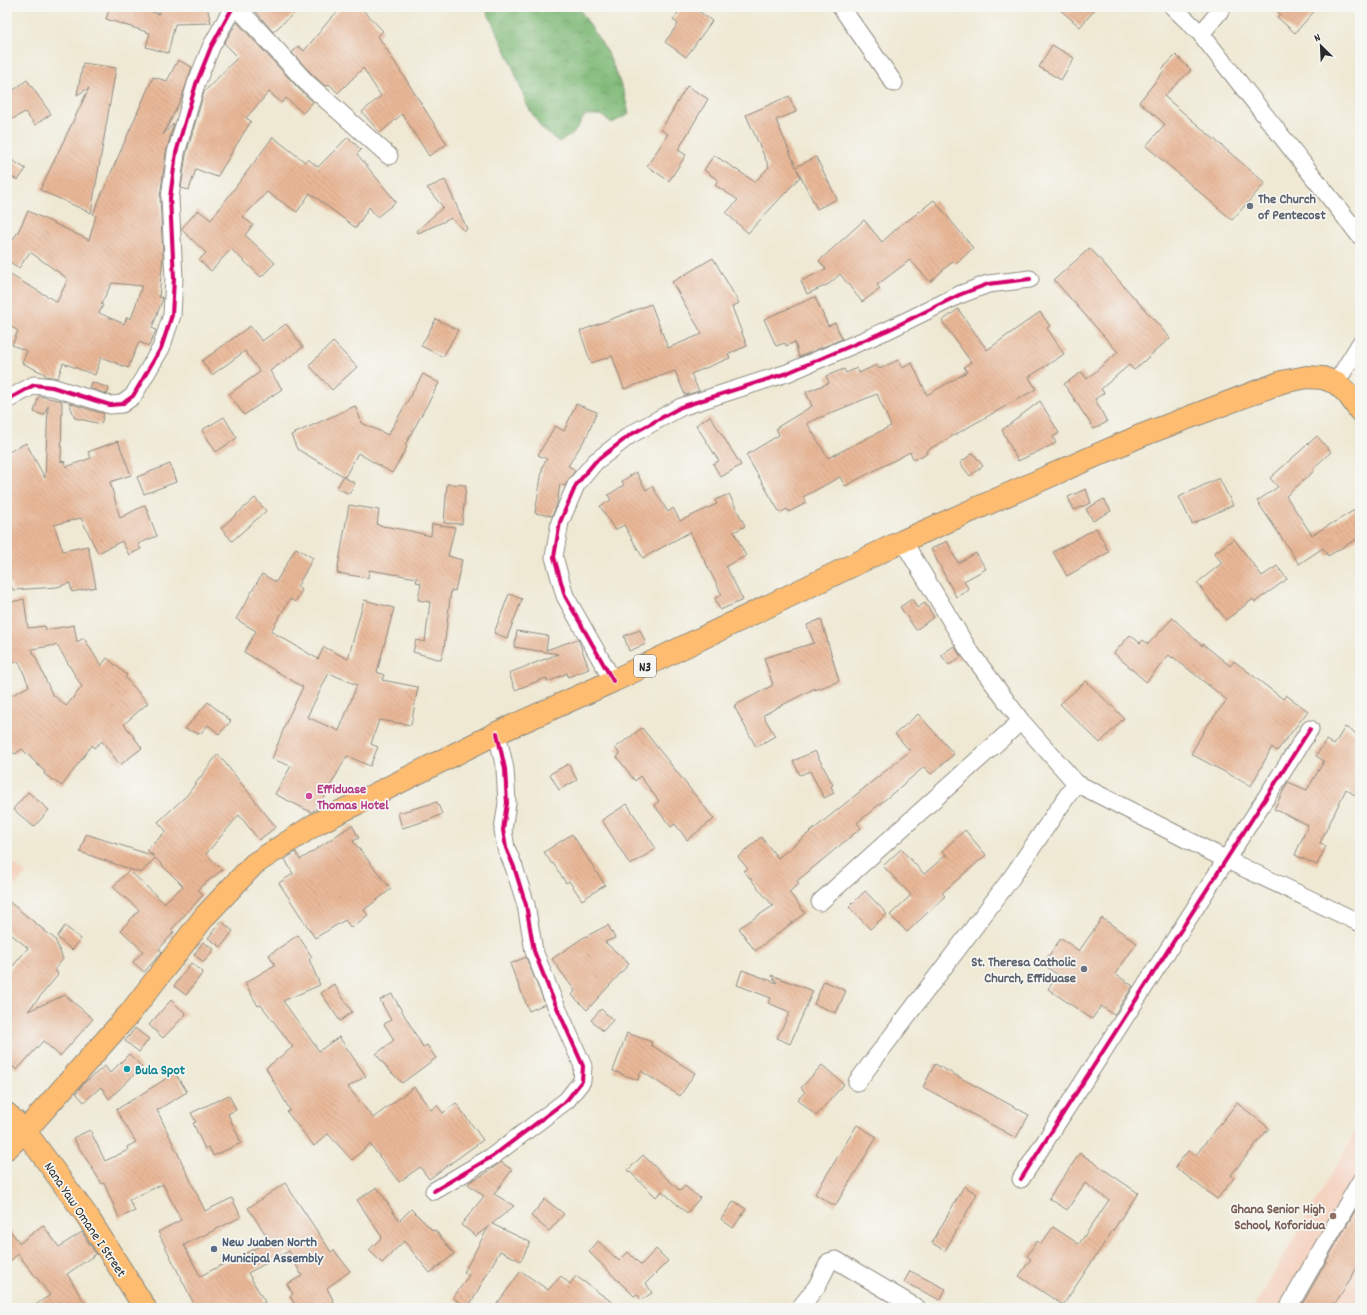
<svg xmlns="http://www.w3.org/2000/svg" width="1367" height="1315" font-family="Dekko,sans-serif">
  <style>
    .built { fill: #f5d3c1 }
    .forest { fill: url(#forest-crowns); stroke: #557251 }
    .building { fill: url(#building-back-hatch); fill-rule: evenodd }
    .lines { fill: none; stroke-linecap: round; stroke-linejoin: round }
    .minor-casing { stroke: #8d8a80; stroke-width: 19 }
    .major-casing { stroke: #8d8a80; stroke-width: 24 }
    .minor { stroke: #fff; stroke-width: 17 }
    .major { stroke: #febc70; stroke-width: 22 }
    .cycleway-casing { stroke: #f6f6f2; stroke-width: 6 }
    .cycleway { stroke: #d6006c; stroke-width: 4 }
    .worship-dot { fill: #6b7280; stroke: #f6f6f2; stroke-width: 1.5 }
    .hotel-dot { fill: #d1479c; stroke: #f6f6f2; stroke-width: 1.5 }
    .culture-dot { fill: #0f9aa8; stroke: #f6f6f2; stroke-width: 1.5 }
    .education-dot { fill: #8d6e63; stroke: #f6f6f2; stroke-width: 1.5 }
    .service-dot { fill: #5c6f8a; stroke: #f6f6f2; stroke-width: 1.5 }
    .labels { text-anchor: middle; stroke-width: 3.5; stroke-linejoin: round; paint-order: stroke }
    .shield { fill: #f6f6f2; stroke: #686867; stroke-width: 1 }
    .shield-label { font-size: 13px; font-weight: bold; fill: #2b2b2b }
    .worship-label { font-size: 14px; font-weight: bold; fill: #5b616d; stroke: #f6f6f2; text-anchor: start }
    .hotel-label { font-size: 14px; font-weight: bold; fill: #b23c85; stroke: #f6f6f2; text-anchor: start }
    .culture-label { font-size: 14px; font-weight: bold; fill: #0d838f; stroke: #f6f6f2; text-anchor: start }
    .education-label { font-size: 14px; font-weight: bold; fill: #785e54; stroke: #f6f6f2; text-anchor: end }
    .street-label { font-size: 14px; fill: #2b2b2b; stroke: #f6f6f2 }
    .service-label { font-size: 14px; font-weight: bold; fill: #4e5e75; stroke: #f6f6f2; text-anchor: start }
  </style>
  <defs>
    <pattern id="forest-crowns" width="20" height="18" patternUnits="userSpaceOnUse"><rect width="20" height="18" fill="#7fb977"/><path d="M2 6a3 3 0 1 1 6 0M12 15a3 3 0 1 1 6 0" fill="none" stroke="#689762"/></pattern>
    <pattern id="building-back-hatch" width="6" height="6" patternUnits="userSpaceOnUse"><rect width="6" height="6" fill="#e9b898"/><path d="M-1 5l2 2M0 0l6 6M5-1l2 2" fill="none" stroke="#c89e83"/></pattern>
  </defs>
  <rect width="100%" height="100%" fill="#f6f6f2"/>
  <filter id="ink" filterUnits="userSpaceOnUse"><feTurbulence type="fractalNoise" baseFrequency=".025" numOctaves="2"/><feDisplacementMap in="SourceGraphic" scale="8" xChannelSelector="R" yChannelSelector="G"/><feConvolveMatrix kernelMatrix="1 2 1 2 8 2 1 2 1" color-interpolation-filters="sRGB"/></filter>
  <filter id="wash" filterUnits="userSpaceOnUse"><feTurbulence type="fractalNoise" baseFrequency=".012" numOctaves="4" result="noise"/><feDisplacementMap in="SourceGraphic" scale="16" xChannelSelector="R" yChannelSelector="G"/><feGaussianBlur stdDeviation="0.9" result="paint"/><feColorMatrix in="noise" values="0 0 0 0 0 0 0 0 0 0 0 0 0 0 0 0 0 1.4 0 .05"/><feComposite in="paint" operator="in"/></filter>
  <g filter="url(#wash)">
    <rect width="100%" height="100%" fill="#efe9d4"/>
    <!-- built -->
    <path class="built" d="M7,858L26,874L7,894Z
      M1360,1124V1308H1254Z"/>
    <!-- forest -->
    <path class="forest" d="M485,7H578L608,53L624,93L629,114L612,123L601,115H585L574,133L559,142L542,129L527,105L511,62Z"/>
    <g id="blocks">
      <!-- building -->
      <path class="building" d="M110,7H139L159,14V7H207L211,23L175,24L168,53L146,47L150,33L106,19Z
        M252,7H301L273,32Z
        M343,7H360L383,31L378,36L447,144L429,156L402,114L380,133L362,112L381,96L363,68L338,93L329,84L326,87L313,75L292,53L298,46L304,51L331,18Z
        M682,7H693L712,21L686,57L665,42L678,24L673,20Z
        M1057,7H1097L1080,27Z
        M1272,7H1318L1295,33L1277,17L1280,14Z
        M237,22L299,89L313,102L303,113L286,98L282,103L269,92L246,118L251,121L217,177L196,169L189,190L181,188L186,155L204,92L238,57L224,43Z
        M1052,45L1074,58L1061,80L1039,67Z
        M1176,55L1191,70L1164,96L1265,183L1232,220L1146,146L1165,124L1139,102L1164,71L1162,69Z
        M178,60L192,67L182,97L163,135L174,123L166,152L160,197L163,256L159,297L163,298L152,328L156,330L149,346L139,342L128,368L101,357L95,375L63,363L58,378L45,376V374L22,363L27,351L12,345L18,331L7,324V273L57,302L68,279L30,252L19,268L7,260V248L18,232L28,211L89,240L96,216L93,214L153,77L167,81ZM112,283L142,286L131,319L127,317L124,324L99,313L103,305L101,304Z
        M83,63L116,68L91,213L40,190L89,88L77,95Z
        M27,80L51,114L35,125L25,112L7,122V95Z
        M687,86L708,99L678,150L686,155L669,181L647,166L668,134L661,130Z
        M789,96L796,112L776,120L796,167L816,157L837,199L817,209L797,169L800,177L748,233L726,213L738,200L715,185L718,180L704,170L714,155L755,182L769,167L746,115Z
        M273,137L305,162L308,159L318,167L348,137L361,150L357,154L396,202L377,217L369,207L356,228L310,193L297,212L267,192L243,217L253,225L245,235L275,263L261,277L231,249L211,271L199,260L206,253L182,230V228L198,210L211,220Z
        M7,157L26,169L18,180L7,175Z
        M445,180L467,229L464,231L452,218L418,233L417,231L443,207L427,188Z
        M934,200L973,248L956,264L953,261L930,282L910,260L877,285L880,289L862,302L840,274L829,284L807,294L801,281L826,269L819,261L864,220L882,242L905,221L906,222Z
        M1090,248L1170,338L1134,370L1129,365L1101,389L1104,393L1095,399L1107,422L1094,429L1064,384L1082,372L1087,379L1118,352L1054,280Z
        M713,258L739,303L732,307L747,346L728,354L730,358L691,374L699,391L685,395L675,371L624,389L612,356L591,363L580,331L651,304L668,348L702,334L672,282Z
        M815,297L828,326L835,323L842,339L799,357L795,342L786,346L785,343L776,346L764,319Z
        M958,309L987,350L1040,312L1050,326L1047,328L1064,354L1029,377L1036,389L926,451L927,453L914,460L910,452L845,486L840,477L803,497L806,503L789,512L787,509L780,513L746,455L779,435L776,428L812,406L806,392L829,383L826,376L844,369L846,373L857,368L859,373L876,365L879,369L898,360L902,368L912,363L927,395L967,372L964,367L971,362L942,321ZM877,394L891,426L828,458L807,423Z
        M436,319L458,330L443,357L421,346Z
        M286,324L303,347L270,371L282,389L244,415L229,394L260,372L245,351L212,375L202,361L250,326L262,341Z
        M333,342L357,367L332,390L309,365Z
        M423,374L439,383L405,445L407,447L392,473L358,453L345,477L297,449L291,435L355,406L362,423L388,435Z
        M91,382L109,388L107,394L89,388Z
        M39,396L62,401L61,462L64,461L66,467L91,458L88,452L118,441L131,475L110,482L120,518L145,505L157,536L138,544L141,549L129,555L122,541L98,553L81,518L54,525L63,551L88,546L96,587L72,592L70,583L57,587L13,590L7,577V453L26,443L45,478L48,406L44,415L34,412Z
        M1040,401L1059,433L1053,437L1056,443L1018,461L1002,430Z
        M69,403L104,414L101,424L75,418Z
        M576,404L597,412L587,436L568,466L575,470L565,486L560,484L557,504L552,516L535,513L543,465L547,459L538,455L555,426L564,431Z
        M710,416L741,465L721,477L713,464L719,461L696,425Z
        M224,417L237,438L216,452L202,430Z
        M1317,436L1331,452L1312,469L1314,471L1286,496L1312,535L1360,507V537L1328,556L1323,548L1299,564L1257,501L1278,487L1270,478Z
        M973,453L983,466L970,476L960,463Z
        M170,464L176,482L144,494L137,477Z
        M636,472L646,490L652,486L668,512L673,508L680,521L717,504L715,500L729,494L745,526L734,532L746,556L726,566L743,600L720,610L715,598L722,595L690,532L643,558L624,525L615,530L600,506L611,500L608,495L624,485L622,481Z
        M343,477L355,483L349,494L337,488Z
        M1219,478L1233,505L1192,524L1179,497Z
        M447,484L466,485L462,524L444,523Z
        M1086,489L1091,503L1074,510L1068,497Z
        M255,498L266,511L232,541L221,528Z
        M1104,499L1111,511L1093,521L1086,509Z
        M349,505L379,510L377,525L406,530L431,536L432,524L455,527L448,556L462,560L455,591L451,590L444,649L441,660L413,652L416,640L425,642L430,602L418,600L421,583L416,582L417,578L369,570L368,578L337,573Z
        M1096,528L1109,552L1067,576L1053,552Z
        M1234,539L1262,576L1277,566L1287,579L1255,602L1253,599L1226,620L1197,583L1222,563L1214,553Z
        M947,541L958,563L976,553L986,569L964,581L969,590L956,597L931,549Z
        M296,548L313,558L297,587L302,590L295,602L290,599L271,631L318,659L324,647L348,659L364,600L394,608L377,672L384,675L382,680L418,687L411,725L379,720L371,744L378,747L370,766L347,756L318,808L311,812L275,794L291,766L272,759L287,720L303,687L244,652L256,631L236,619L262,574L276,582ZM329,673L357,685L339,731L307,717Z
        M509,594L522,599L507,638L494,633Z
        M24,599L28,628L45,626L46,630L74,625L77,642L84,638L101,666L107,658L127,675L125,677L148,703L124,724L142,748L120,765L102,741L94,748L92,745L62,786L44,774L45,772L22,749L15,754L7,748V698L29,686L19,662L7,663V603ZM57,645L82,687L66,706L52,694L32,649Z
        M912,599L917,608L925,603L934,617L916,630L900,607Z
        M1173,618L1202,646L1203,644L1230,666L1234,661L1283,699L1286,695L1308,711L1277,751L1272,747L1251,786L1191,754L1206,727L1227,700L1173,657L1172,658L1169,655L1146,682L1114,653L1130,635L1140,643L1143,640L1148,644Z
        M821,619L839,681L815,690V688L763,715L775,736L756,747L734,706L773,685L764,658L814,643L807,625Z
        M640,630L646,644L629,651L624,636Z
        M517,631L548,636L546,650L578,639L589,669L568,677L567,673L548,682L546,678L515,690L509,673L558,654L514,647Z
        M954,646L961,657L949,665L941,655Z
        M1086,681L1124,718L1100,743L1060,704Z
        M208,702L231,721L219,734L208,725L200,734L185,729Z
        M918,714L954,754L931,774L924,767L857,823L861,828L797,881L799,884L789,892L805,913L755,951L739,928L773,906L744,871L748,869L738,857L761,837L778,858L910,751L895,734Z
        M1345,727L1360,736V799L1346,789L1320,843L1326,846L1317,865L1295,855L1308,825L1274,809L1288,782L1307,790L1324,761L1316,756L1326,740L1334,745Z
        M642,728L714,819L687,840L675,824L671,827L654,805L659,801L640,776L635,781L617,757L620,754L615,748Z
        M815,751L833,785L831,786L834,793L824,798L810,771L800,775L793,761Z
        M218,754L276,827L259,840L239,815L206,854L222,870L198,889L203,895L171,930L174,932L159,949L162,952L144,972L133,962L143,951L121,930L139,910L113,887L129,870L164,903L183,886L155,858L141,873L80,852L86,834L154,856L147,850L166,831L158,822L187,795Z
        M568,764L577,780L559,790L550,774Z
        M28,792L49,810L34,827L13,809Z
        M437,802L442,814L429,820L402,828L398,813Z
        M627,804L656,849L630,865L602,820Z
        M352,825L359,838L353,841L391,889L364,910L368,915L351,928L345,920L315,938L279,883L293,874L285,859L296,852L300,860Z
        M965,830L986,855L942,893L945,896L907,932L890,915L911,895L883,866L901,849L924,874L946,855L942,851Z
        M572,834L605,885L582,900L569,881L566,883L553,863L552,864L544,852Z
        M865,891L887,914L870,929L849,907Z
        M7,900L55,939L63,959L55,969L58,975L28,1011L65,995L93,1019L60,1056L43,1041L17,1070L7,1062V973L28,948L7,931Z
        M1102,918L1137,943L1115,974L1133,986L1114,1015L1101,1006L1092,1019L1048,989L1058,975L1043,964L1061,938L1079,951Z
        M221,921L233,931L221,947L208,938Z
        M608,925L615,938L605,942L629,964L587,1010L572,995L575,991L552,959L581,939Z
        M65,926L81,939L72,950L57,937Z
        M298,935L312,957L309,959L320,985L283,1001L319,1051L339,1037L366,1076L348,1087L373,1118L414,1087L431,1110L437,1105L443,1113L456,1103L483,1140L429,1179L420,1167L399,1182L370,1144L352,1160L328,1134L314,1146L287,1112L290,1110L266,1068L293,1047L261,1005L258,1006L245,983L275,965L269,955Z
        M203,942L214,949L204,962L194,955Z
        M526,957L545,1004L529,1011L510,964Z
        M191,963L203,972L186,995L174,986Z
        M742,970L777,983L771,975L813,991L790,1044L777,1038L790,1012L768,1003L771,998L737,985Z
        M824,981L846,991L836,1013L814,1004Z
        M334,984L352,1012L340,1021L321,993Z
        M392,994L423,1047L427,1045L436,1058L402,1083L388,1069L376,1054L394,1040L384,1024L391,1020L380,1000Z
        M171,1000L186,1014L163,1038L149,1025Z
        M601,1009L613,1020L603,1031L591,1020Z
        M135,1028L149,1039L139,1052L125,1041Z
        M627,1033L652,1042L651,1045L695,1073L680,1096L641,1071L638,1080L613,1071Z
        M129,1054L142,1067L109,1099L101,1087L84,1102L76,1093L84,1083L105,1066L110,1073Z
        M935,1064L1029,1115L1016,1138L923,1087Z
        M822,1065L844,1084L816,1116L798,1099L805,1092L801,1088Z
        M175,1073L187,1092L157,1110L205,1211L232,1198L241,1217L184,1245L200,1276L270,1241L248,1208L285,1183L331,1252L334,1250L350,1271L327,1288L334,1302L322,1308H297L290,1296L293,1294L287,1284L302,1276L289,1251L248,1273L265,1302L255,1308H196L158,1232L181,1220L163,1184L129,1200L135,1211L119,1218L104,1183L102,1184L73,1138L90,1130L105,1161L128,1150L127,1147L136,1142L116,1110Z
        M229,1095L236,1110L228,1114L241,1143L213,1156L209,1147L205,1149L193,1123L196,1122L191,1113Z
        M1237,1103L1269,1128L1231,1175L1234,1178L1217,1199L1175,1167L1188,1151L1195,1156Z
        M857,1125L877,1137L835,1206L815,1194Z
        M1080,1153L1138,1193L1063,1305L1019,1276L1031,1259L1027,1256L1037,1241L1041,1244L1053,1227L1079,1244L1109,1200L1085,1183L1067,1210L1049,1198Z
        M643,1155L680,1191L685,1186L700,1198L687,1213L662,1191L656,1197L628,1170Z
        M501,1162L512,1170L494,1194L514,1206L492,1224L530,1242L521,1261L500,1251L468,1308L453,1298L469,1275L464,1272L489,1226L476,1236L461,1225L484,1196L468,1184L471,1181L485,1174Z
        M964,1186L977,1194L945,1251L932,1243Z
        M377,1187L399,1221L411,1209L433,1231L435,1230L454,1254L430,1273L404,1241L382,1263L369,1250L382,1237L357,1200Z
        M545,1199L564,1214L549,1231L531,1216Z
        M734,1201L746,1209L733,1228L721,1219Z
        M1360,1202V1263L1335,1304L1332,1303L1329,1308H1300Z
        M43,1225L59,1247L82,1232L96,1254L67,1274L88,1308H31L50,1295L18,1254L7,1264V1227L20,1243Z
        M598,1241L619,1261L628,1252L641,1265L656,1249L668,1261L646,1283L652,1293L641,1300L637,1294L634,1296L589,1252Z
        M521,1271L548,1290L561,1276L570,1284L576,1276L620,1308H494Z
        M910,1271L946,1289L940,1300L904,1282Z"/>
    </g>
  </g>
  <g filter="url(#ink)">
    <use href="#blocks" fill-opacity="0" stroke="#8d8a80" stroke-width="1"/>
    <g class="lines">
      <!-- minor casing -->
      <g class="minor-casing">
        <path id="minor" d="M237,7L306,82L389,156
          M841,7L894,83
          M1173,7L1201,34L1360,236
          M1201,34L1223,7
          M1336,383L1360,344
          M7,400L34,385L52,387L110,405L122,404L133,396L161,348L172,315L174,278L170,198L176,153L196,84L211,47L233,7
          M903,541L968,649L1021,721L1076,783L1225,859L1360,923
          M613,681L565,596L554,557L560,522L576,485L595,462L630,435L681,407L787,373L888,330L959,295L988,284L1030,279
          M820,902L1021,721
          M857,1082L1012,877L1076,783
          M1021,1179L1310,729
          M434,1191L493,1156L567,1100L582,1081L583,1066L551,994L534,951L526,905L514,867L506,848L503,830L507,803L505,769L497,733
          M800,1308L817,1286L829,1262L836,1260L917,1308
          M1288,1308L1360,1182"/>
      </g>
      <!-- major casing -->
      <g class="major-casing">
        <path id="major" d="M7,1114L25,1131L87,1216L145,1308
          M7,1148L25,1131L130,1013L205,916L254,864L316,824L497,733L613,681L903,541L1140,436L1282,382L1307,377L1323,378L1336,383L1348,394L1360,411"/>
      </g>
      <!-- minor -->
      <use href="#minor" class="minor"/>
      <!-- major -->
      <use href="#major" class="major"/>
      <!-- cycleway casing -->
      <g class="cycleway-casing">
        <path id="cycleway" d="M7,400L34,385L52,387L110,405L122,404L133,396L161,348L172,315L174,278L170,198L176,153L196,84L211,47L233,7
          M613,681L565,596L554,557L560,522L576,485L595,462L630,435L681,407L787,373L888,330L959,295L988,284L1030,279
          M1021,1179L1310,729
          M434,1191L493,1156L567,1100L582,1081L583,1066L551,994L534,951L526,905L514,867L506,848L503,830L507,803L505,769L497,733"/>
      </g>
      <!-- cycleway -->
      <use href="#cycleway" class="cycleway"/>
    </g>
  </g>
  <!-- markers -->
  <g class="worship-dot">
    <circle cx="1250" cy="206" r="4"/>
    <circle cx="1084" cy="969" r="4"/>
  </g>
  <circle class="hotel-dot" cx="309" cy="796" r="4"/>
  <circle class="culture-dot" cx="127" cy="1069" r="4"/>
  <circle class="education-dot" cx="1333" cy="1216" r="4"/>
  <circle class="service-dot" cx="214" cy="1249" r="4"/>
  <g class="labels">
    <!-- shield labels -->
    <rect class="shield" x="634" y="655" width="22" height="22" rx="3"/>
    <g class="shield-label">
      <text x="645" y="671">N3</text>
    </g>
    <!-- worship labels -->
    <g class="worship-label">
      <text x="1258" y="203">The Church<tspan x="1258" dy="16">of Pentecost</tspan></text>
      <text x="1076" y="966" text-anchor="end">St. Theresa Catholic<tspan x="1076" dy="16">Church, Effiduase</tspan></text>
    </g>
    <!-- hotel labels -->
    <g class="hotel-label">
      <text x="317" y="793">Effiduase<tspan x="317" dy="16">Thomas Hotel</tspan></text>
    </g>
    <!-- culture labels -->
    <g class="culture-label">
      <text x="135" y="1074">Bula Spot</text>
    </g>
    <!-- education labels -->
    <g class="education-label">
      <text x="1325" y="1213">Ghana Senior High<tspan x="1325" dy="16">School, Koforidua</tspan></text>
    </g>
    <!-- street labels -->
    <g class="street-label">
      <text transform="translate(86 1219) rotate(56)" y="5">Nana Yaw Omane I Street</text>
    </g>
    <!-- service labels -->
    <g class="service-label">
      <text x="222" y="1246">New Juaben North<tspan x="222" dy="16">Municipal Assembly</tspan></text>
    </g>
  </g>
  <!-- margin -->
  <rect width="1367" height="1315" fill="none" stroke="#f6f6f2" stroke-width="24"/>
  <!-- north arrow -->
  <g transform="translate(1321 46) rotate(336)" stroke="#f6f6f2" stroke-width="3" paint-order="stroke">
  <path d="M0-3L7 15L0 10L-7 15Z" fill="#2b2b2b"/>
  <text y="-6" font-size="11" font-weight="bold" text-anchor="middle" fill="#2b2b2b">N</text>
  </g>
</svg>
